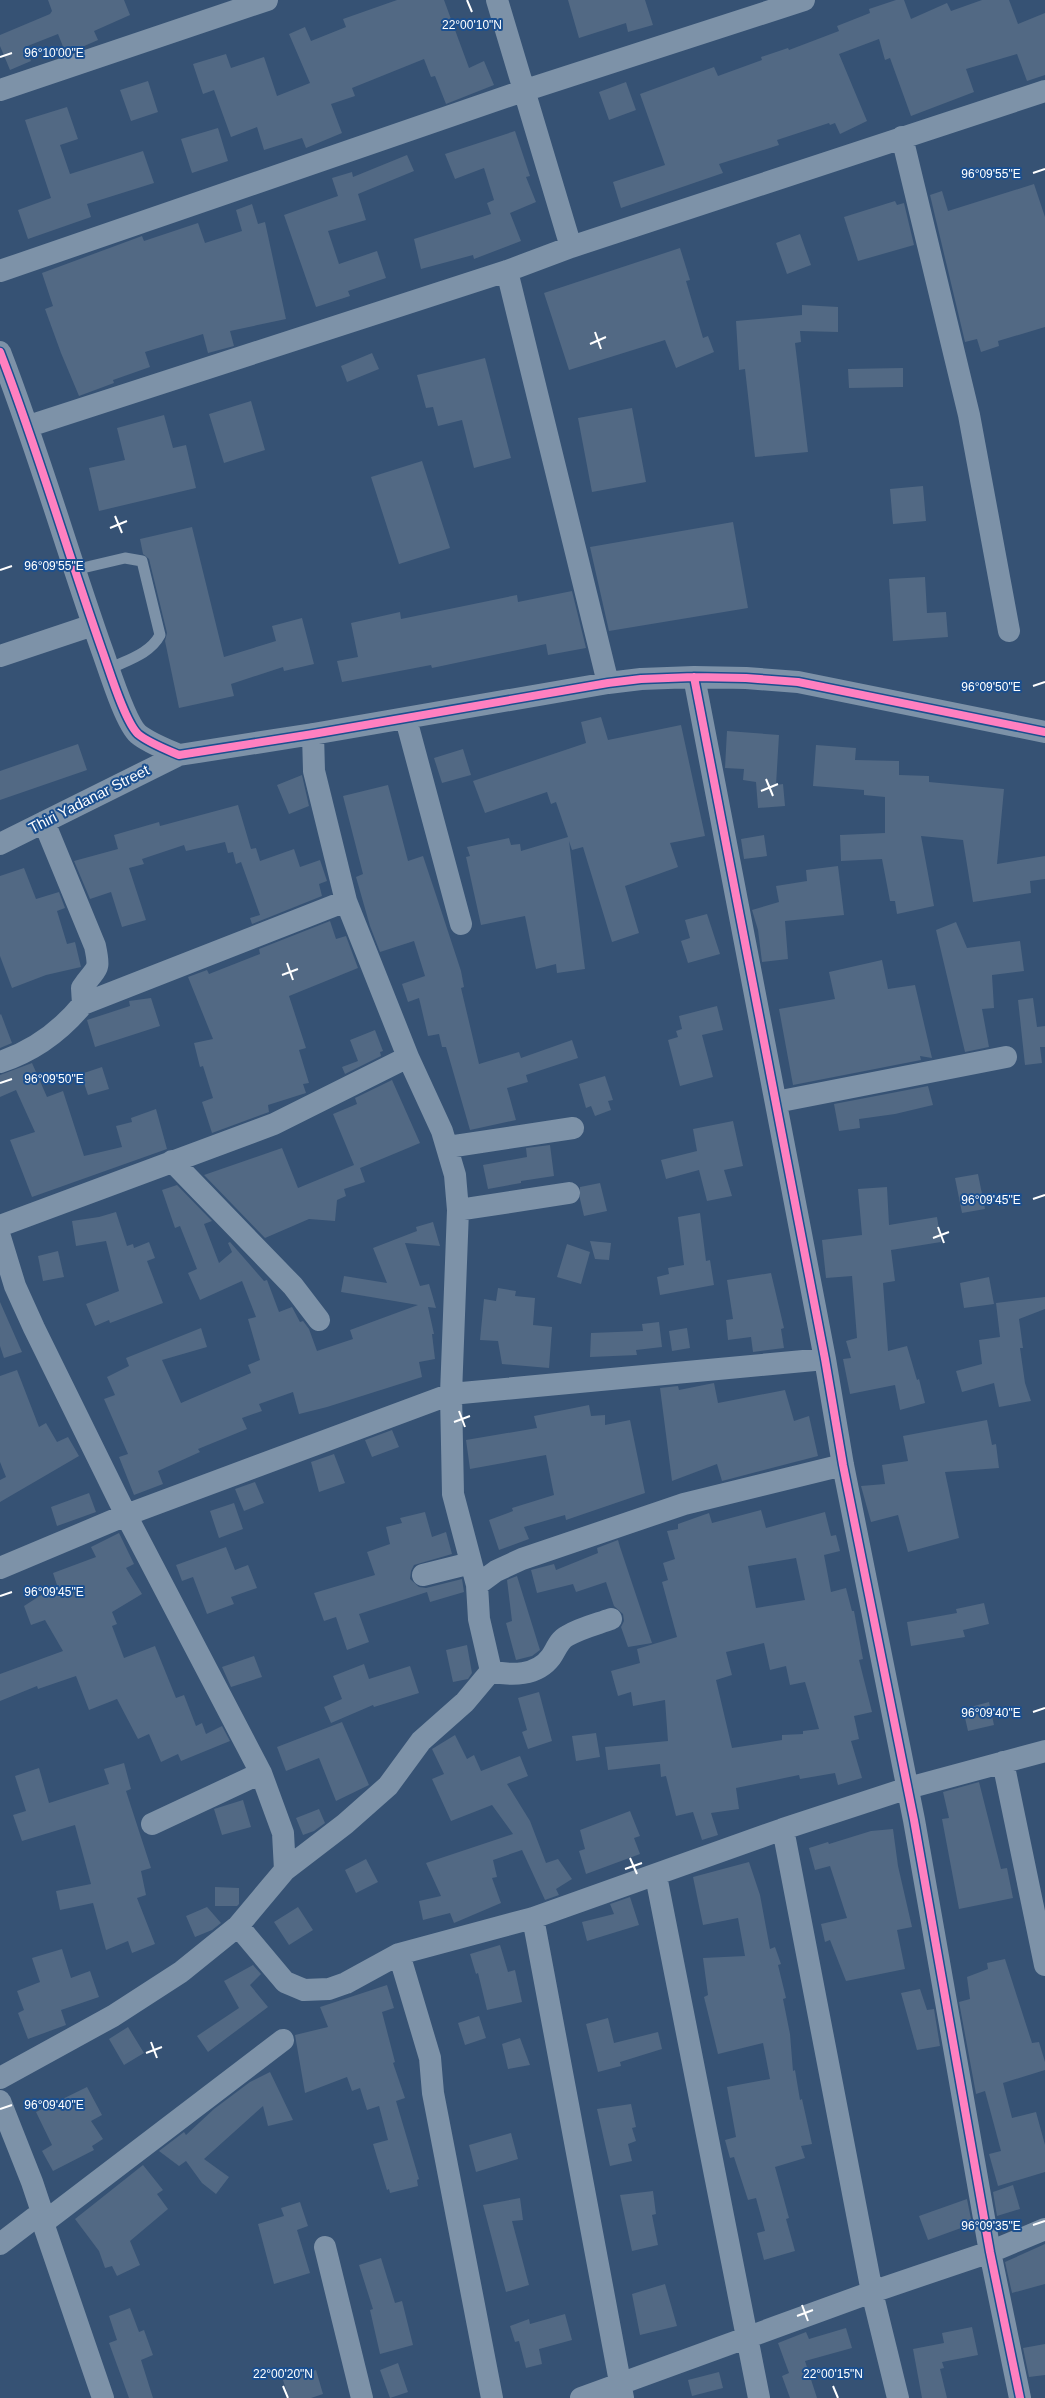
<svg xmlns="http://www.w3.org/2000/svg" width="1045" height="2398" font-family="Arial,sans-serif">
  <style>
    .building { fill: #526984; fill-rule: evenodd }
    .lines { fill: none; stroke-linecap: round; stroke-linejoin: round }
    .service { stroke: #7d92a8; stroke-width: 11 }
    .minor { stroke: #7d92a8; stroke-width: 22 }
    .cycleway-casing { stroke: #1b4f8f; stroke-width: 11 }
    .cycleway { stroke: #ff80c0; stroke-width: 8 }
    .ticks { fill: none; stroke: #fff; stroke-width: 2 }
    .labels { text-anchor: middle; stroke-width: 4; stroke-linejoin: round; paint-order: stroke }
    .street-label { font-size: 15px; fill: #fff; stroke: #1b4f8f }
    .ticks-label { font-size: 12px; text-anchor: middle; fill: #fff; stroke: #1b4f8f; stroke-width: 4; stroke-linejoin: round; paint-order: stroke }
  </style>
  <rect width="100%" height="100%" fill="#365274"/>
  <!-- building -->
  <path class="building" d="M48,0H124L130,15L94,31L98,40L66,54L58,34L25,47L31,61L10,70L0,46V35L50,14L52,11Z
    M397,0H444L469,68L484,61L494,85L446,104L435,76L431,77L424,59L352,88L355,96L331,104L342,133L306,148L302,138L264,150L257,127L231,137L214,90L203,94L193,64L226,54L231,68L264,57L277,96L310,83L289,34L305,27L311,41L346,27L343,19Z
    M568,0H645L653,25L628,32L626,23L579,38Z
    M896,0H904L911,19L947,3L951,11L982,0H1009L1018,24L1045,13V75L1027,81L1017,54L966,69L974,92L911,116L890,58L885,60L879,39L839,54L867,121L840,134L835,123L830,125L829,123L777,140L779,145L719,164L723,173L621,208L613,182L665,165L640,94L714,67L718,76L762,60L761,57L788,48L789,50L839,31L837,26L870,13L869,9Z
    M148,81L158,112L131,121L120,90Z
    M626,82L636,110L609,120L599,92Z
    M67,107L78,139L60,145L70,174L143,151L154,183L87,204L91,217L28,239L18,210L51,198L25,120Z
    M218,128L228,161L192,173L181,139Z
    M515,131L530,176L526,177L536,202L510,213L521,241L474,259L473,255L421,269L414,239L491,214L487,203L494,200L484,168L455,179L445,154Z
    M407,155L414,171L358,194L366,220L328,231L339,264L377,251L386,278L348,291L350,296L316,307L284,215L338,196L332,178L352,172L353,177Z
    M1034,184L1045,217V327L998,341L999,346L981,352L977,339L965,342L930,195L942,191L948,211Z
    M895,201L897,205L904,203L914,245L858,261L844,217Z
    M252,204L258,224L265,222L286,319L230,331L234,346L208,353L203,334L145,352L150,367L113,380L114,383L79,396L61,353L45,309L53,306L42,273L142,236L144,241L198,223L205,243L242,231L236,210Z
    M800,234L811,265L787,274L776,243Z
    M680,248L690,280L686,281L703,338L708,336L714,352L676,368L665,340L569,370L544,293Z
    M802,305L838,307V332L800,331L801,342L795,343L808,452L755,457L745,369L739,370L736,321L802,315Z
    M372,353L379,369L347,382L341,366Z
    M485,358L511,458L474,468L462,420L438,426L433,407L426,408L417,375Z
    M903,368V387L849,388L848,369Z
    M251,401L265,450L224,463L209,414Z
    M632,408L646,482L592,492L578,418Z
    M164,415L173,448L186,445L196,488L99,511L89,468L125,460L117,428Z
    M422,461L450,548L399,564L371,477Z
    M923,486L926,521L893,524L890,489Z
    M733,522L748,608L609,631L590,547Z
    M192,527L224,657L276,641L272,626L302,618L314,664L284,671L283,667L231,684L234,696L179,708L165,641L167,633L149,559L143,554L140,539Z
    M925,577L927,613L946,612L948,637L893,641L889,579Z
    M572,591L586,648L548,655L546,644L432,668L431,665L342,682L337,661L358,657L351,623L400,612L401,619L517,595L518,602Z
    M601,717L608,740L681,725L705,836L670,843L678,867L625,886L639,933L612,942L583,847L572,850L569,841L585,969L557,973L556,964L536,969L525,916L481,925L466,857L470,856L467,847L509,838L511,845L520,844L521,851L568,837L556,802L551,804L547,792L485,813L473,781L586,743L581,722Z
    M727,731L779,735L776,785L783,784L785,806L758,808L756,782L743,780L744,769L725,768Z
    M78,744L87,770L0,800V771Z
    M816,745L856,748L855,760L899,761V775L929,776V782L1004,789L997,864L1045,856V879L1030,881L1031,893L973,902L963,840L921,836L934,906L897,914L895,901H890L882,859L841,861L840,835L885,833V797L864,795V790L813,786Z
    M463,749L471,775L442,783L434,758Z
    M302,775L309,806L289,814L277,785Z
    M388,785L408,861L423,856L437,898L461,971L464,987L461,988L479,1064L519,1052L521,1058L572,1040L578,1058L526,1075L528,1082L507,1088L516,1120L470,1130L446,1047H442L439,1034L428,1036L419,998L408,1002L402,984L425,976L414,941L380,952L370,926L356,877L363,874L343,796Z
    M238,805L251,849L256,848L260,861L294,849L300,867L320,860L327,881L319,884L322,896L252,924L250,918L260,915L241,862L236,864L233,852L228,853L225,842L186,851L184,845L142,859L144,864L129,868L146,920L122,927L111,892L90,899L74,861L118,849L114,835L159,822L160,826Z
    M764,835L767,856L744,859L741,839Z
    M838,866L844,915L785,921L788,959L762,962L758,930L752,910L779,902L776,886L807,881L806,870Z
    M24,868L36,899L59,892L65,908L57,911L67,944L75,942L81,967L46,975L12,988L0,956V876Z
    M707,914L720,954L688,963L681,941L690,938L685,920Z
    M330,921L336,939L346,936L358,968L289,996L306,1048L299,1050L309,1083L303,1084L306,1093L268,1105L269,1112L212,1133L202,1102L213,1098L203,1066L200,1067L194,1043L213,1039L188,977L207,970L209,974L260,954L259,949Z
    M956,922L967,948L1020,941L1024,971L992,975L994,1008L982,1009L989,1047L965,1052L936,930Z
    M882,960L888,989L915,985L932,1058L920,1056L921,1060L793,1085L779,1009L835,999L829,972Z
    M151,998L160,1026L95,1047L87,1020L130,1006L129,1001Z
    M1033,998L1037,1027L1045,1026V1047H1040L1042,1063L1025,1065L1018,1000Z
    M717,1006L723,1030L702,1035L713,1077L680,1086L668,1040L678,1037L676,1031L682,1029L679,1016Z
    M1,1014L12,1043L0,1048V1015Z
    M375,1030L383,1051L380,1052L381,1056L345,1074L342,1067L358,1061L350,1040Z
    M32,1063L47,1097L63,1091L84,1156L122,1147L116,1126L132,1122L131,1118L156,1109L167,1149L32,1197L10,1140L35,1132L16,1090L0,1097V1075Z
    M102,1067L109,1089L88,1095L81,1074Z
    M605,1076L613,1100L608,1101L611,1110L595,1116L591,1106L586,1108L579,1084Z
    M392,1080L420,1143L360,1168L365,1182L344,1189L346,1196L337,1200L335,1221L309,1219L265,1238L204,1175L282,1148L298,1188L354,1165L333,1114L357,1104L355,1098Z
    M928,1086L933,1105L895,1114L859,1119L860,1128L839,1131L834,1104Z
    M733,1121L743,1166L724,1170L732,1196L707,1201L699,1170L666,1179L661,1160L697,1151L693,1129Z
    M550,1145L554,1176L521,1181V1183L488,1189L483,1165L527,1157L526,1148Z
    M978,1174L985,1209L962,1213L955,1178Z
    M600,1183L607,1211L584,1216L580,1199V1187Z
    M177,1185L212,1221L204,1224L219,1263L232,1252L228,1243L230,1242L264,1281L267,1280L279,1312L292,1307L300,1322L303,1321L309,1329L317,1351L353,1339L350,1330L418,1305L341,1292L344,1276L387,1283L373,1248L417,1231L416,1227L433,1222L440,1246L405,1243L420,1286L429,1284L436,1308L428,1307L434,1334H432L435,1359L419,1362L422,1377L327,1407L299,1414L293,1392L259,1404L262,1411L242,1418L247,1429L198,1449L200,1452L158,1471L163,1484L134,1495L119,1457L128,1454L104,1399L115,1395L107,1377L129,1366L126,1358L201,1328L207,1347L162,1360L181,1403L251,1373L248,1365L260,1360L248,1319L256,1317L242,1281L200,1300L188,1273L197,1269L180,1226L175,1228L162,1190Z
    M887,1187L889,1225L937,1217L941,1242L891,1250L895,1281L883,1283L888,1351L907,1346L917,1380L919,1379L925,1403L900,1410L895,1385L850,1394L843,1359L851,1358L846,1341L857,1338L852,1276L826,1278L822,1240L862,1235L858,1189Z
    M116,1212L127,1246L133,1244L134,1248L149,1242L155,1258L147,1261L163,1303L110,1323L109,1320L95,1326L86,1304L119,1291L106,1241L76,1246L72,1221L99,1217Z
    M700,1213L706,1261L710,1260L714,1285L660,1295L657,1277L669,1274L668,1268L684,1265L678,1217Z
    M590,1241L611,1243L609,1260L595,1259Z
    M567,1244L590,1252L581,1284L557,1277Z
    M58,1251L64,1277L43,1281L38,1256Z
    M771,1273L784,1328L781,1329L784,1348L753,1352L751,1337L728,1340L726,1320L733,1319L727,1280Z
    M989,1277L994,1304L964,1308L960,1283Z
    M498,1288L516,1291L515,1296L535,1298L533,1325L552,1327L549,1368L502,1364L498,1341L480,1340L484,1299L496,1301Z
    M1045,1297V1309L1019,1319L1023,1348H1020L1025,1383L1031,1401L999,1407L994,1383L962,1392L956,1371L982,1364L979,1340L1000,1337L996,1303Z
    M0,1302L22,1352L4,1358L0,1346Z
    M659,1322L662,1347L636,1350L637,1355L590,1357L591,1333L643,1331L642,1324Z
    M687,1328L690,1348L672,1351L669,1331Z
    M17,1370L39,1427L46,1423L57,1442L68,1437L79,1456L0,1502V1480L6,1477L0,1462V1376Z
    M714,1383L718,1403L785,1390L794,1421L809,1416L818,1456L722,1481L717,1464L672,1481L660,1388L678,1386L679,1390Z
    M589,1405L591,1416L605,1415V1425L630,1420L645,1493L566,1520L565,1515L524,1527L529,1539L499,1550L489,1520L513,1511L512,1508L554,1495L546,1455L470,1469L466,1440L537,1428L534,1416Z
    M987,1420L992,1445L996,1444L999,1468L945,1472L959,1538L908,1552L898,1515L871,1522L861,1486L885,1484L882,1465L908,1461L903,1436Z
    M392,1430L399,1447L372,1457L365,1440Z
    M334,1454L345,1483L319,1492L311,1462Z
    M255,1482L264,1503L244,1511L235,1489Z
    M89,1493L96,1512L57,1526L51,1507Z
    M234,1503L243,1529L219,1538L210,1511Z
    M761,1510L766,1528L825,1512L831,1536L836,1535L840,1551L824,1555L831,1592L846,1588L852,1611H854L863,1659L859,1660L872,1712L854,1716L859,1739L851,1741L862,1778L838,1785L835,1773L800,1779L799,1775L736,1788L739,1809L711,1813L718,1835L702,1840L693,1812L676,1816L666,1776L661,1777L660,1764L608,1770L605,1747L668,1741L665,1700L633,1706L631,1692L618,1696L611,1671L640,1663L637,1649L677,1637L662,1582L668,1580L663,1563L675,1559L667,1531L678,1529V1524L709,1513L712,1523ZM796,1558L805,1600L756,1608L748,1566ZM764,1643L770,1670L786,1666L790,1685L805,1682L819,1729L803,1731V1734L782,1735V1740L732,1748L716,1680L732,1675L726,1652Z
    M425,1512L432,1537L446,1532L452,1554L414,1565L411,1571L410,1579L419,1587L426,1588L462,1579L464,1592L430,1602L427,1592L359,1614L369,1642L347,1650L336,1617L324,1621L314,1593L375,1575L367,1552L390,1544L386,1527L402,1523L400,1518Z
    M119,1533L134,1564L126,1568L142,1594L112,1612L117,1624L112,1626L124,1658L155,1646L176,1698L184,1695L196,1726L202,1723L206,1734L222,1726L230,1741L181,1761L178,1754L161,1762L149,1734L138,1739L117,1699L89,1710L76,1676L38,1689L37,1686L0,1701V1674L63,1651L45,1620L31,1625L24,1606L57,1585L53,1573L96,1557L91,1547Z
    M618,1540L620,1547L652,1643L628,1647L621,1627L624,1621L623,1614L614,1606L606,1582L576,1592L573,1584L537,1593L531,1570L554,1564L556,1570L598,1553L597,1548Z
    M226,1547L235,1570L248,1565L257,1588L231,1597L234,1604L207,1614L193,1577L182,1581L176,1565Z
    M517,1576L540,1650L532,1656L516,1660L506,1623L512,1621L507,1580Z
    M984,1603L989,1624L963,1630L965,1637L911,1646L907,1622L957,1613L956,1609Z
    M467,1645L472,1673L468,1679L453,1682L446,1650Z
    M254,1656L262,1677L231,1687L222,1667Z
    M364,1664L369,1679L410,1666L419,1693L374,1707L373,1705L331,1723L324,1707L342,1699L333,1676Z
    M539,1692L552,1741L528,1749L522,1732L527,1730L518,1698Z
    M989,1702L994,1725L968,1731L963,1709Z
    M342,1722L369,1785L336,1801L319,1758L286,1771L277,1747Z
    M596,1733L600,1757L576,1761L572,1736Z
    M455,1735L467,1759L474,1755L481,1771L520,1756L528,1776L507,1784L530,1821L546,1863L558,1859L572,1879L556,1889L559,1895L545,1900L522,1850L493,1860L497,1877L492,1878L501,1903L454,1923L450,1913L423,1920L419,1901L441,1896L426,1863L513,1834L492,1805L451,1821L432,1779L444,1774L432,1749Z
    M124,1763L131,1789L126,1791L151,1868L141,1871L146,1895L137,1898L155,1944L132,1953L128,1941L106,1950L93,1903L60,1910L56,1891L91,1884L75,1825L22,1841L13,1815L26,1811L15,1776L39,1768L49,1803L109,1784L104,1769Z
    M979,1782L1001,1869L1007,1868L1013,1898L959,1909L942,1819L949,1818L943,1792Z
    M243,1800L251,1827L222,1835L214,1809Z
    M319,1809L325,1823L314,1831L303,1835L296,1818Z
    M630,1811L640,1836L634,1838L640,1854L586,1874L579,1851L585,1849L580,1830Z
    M893,1829L898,1866L912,1927L897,1930L905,1969L846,1981L830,1940L825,1942L821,1924L847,1918L830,1866L815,1870L809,1848L828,1842L829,1844L871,1831Z
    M366,1859L378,1882L356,1893L345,1870Z
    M749,1862L760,1895L770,1949L775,1947L781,1964L778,1965L786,1998L783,1999L790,2034L793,2071L795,2070L800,2100L802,2099L812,2144L801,2146L805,2158L775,2167L789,2218L786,2219L795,2251L764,2260L757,2233L765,2231L756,2198L748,2200L734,2157L730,2158L725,2140L736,2137L727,2087L770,2079L763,2043L718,2054L704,1997L708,1995L703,1958L745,1956L738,1918L703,1925L693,1877Z
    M215,1887L239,1888V1904L237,1906H215Z
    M630,1897L639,1925L587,1941L582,1922L614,1914L610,1904Z
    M207,1907L221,1923L212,1930L195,1937L186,1916Z
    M298,1907L313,1930L289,1945L274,1922Z
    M500,1945L508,1972L515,1970L522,2002L487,2010L478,1973L476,1974L470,1954Z
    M62,1949L71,1978L90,1971L99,1997L61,2010L66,2025L28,2039L18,2013L24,2010L17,1991L40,1982L32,1958Z
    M1005,1959L1032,2043L1039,2042L1045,2062V2070L1003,2083L1012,2118L1036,2112L1045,2145V2172L998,2186L989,2154L1001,2151L985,2091L976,2094L959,2002L970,1999L967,1977L988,1969L987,1963Z
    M253,1965L261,1974L250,1985L268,2007L208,2052L197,2036L239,2008L224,1981Z
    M387,1985L394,2008L382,2012L395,2062L393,2063L405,2098L396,2101L419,2179L417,2180L418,2186L390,2193L389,2189L387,2190L373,2144L388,2140L379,2106L367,2110L360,2088L352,2091L347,2077L305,2093L295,2035L328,2027L320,2007Z
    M920,1989L927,2010L934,2009L940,2046L917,2050L901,1993Z
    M479,2016L486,2038L465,2045L458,2023Z
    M608,2018L614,2043L658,2032L662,2049L620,2062L621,2066L598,2072L586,2024Z
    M128,2027L144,2053L124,2065L109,2039Z
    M520,2038L530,2065L508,2069L502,2044Z
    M270,2072L293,2120L268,2126L263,2106L204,2159L229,2177L216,2194L202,2183L186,2161L179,2166L159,2151L184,2132L186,2135L214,2109L250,2082Z
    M87,2087L102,2115L91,2121L103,2139L92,2146L94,2150L53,2171L42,2151L52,2145L36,2112Z
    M631,2104L636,2127L632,2128L636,2141L628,2144L632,2161L610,2166L597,2109Z
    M511,2133L518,2159L476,2172L469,2145Z
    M143,2165L163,2190L157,2194L168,2209L130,2241L140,2265L117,2276L112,2266L105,2268L99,2251L75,2219Z
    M1013,2185L1020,2209L997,2216L993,2192Z
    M653,2191L656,2214L652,2215L658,2245L632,2251L620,2195Z
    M520,2198L523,2220L512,2221L529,2285L506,2292L483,2205Z
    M967,2199L972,2224L928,2240L919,2216Z
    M300,2202L308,2226L297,2230L310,2273L274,2284L258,2224L284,2216L281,2208Z
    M1045,2244V2284L1012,2293L1005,2262Z
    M381,2258L395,2303L402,2301L413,2345L380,2354L370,2310L373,2309L359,2265Z
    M665,2284L677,2326L640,2335L632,2294Z
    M130,2308L139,2332L144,2330L153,2355L141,2360L153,2398H129L109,2343L117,2340L109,2316Z
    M565,2314L572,2340L539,2349L542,2364L526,2368L519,2341L515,2342L510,2326L529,2319L530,2324Z
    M972,2327L978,2355L942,2362L944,2368L940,2369L947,2398H922L913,2349L944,2343L942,2333Z
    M846,2328L852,2348L805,2361L817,2398H790L782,2376L789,2373L778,2343L806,2332L809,2339Z
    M1045,2344V2375L1029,2377L1023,2348Z
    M398,2363L408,2392L390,2398L380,2370Z
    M316,2370L323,2394L311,2398H289L283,2380Z
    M719,2372L723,2388L692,2396L688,2380Z"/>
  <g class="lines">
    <!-- service -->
    <path class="service" d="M74,570L125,558L142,561L160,635C150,654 127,660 109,669"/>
    <!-- minor -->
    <path class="minor" d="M497,0L571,247
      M0,90L267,0
      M902,137L969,415L1009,631
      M0,271L523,91L804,0
      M507,271L608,683
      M0,352C38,450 67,551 102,650C109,669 125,722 138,734C149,743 165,749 179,755L313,734L608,683L641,679L694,677L746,678L798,682L1045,732
      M29,426L507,271L571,247L1045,91
      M0,656L93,625
      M694,677L825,1359L843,1465L914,1820L990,2252L1020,2398
      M406,719L461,924
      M0,844L179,755
      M83,1004L346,901
      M0,1062C34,1051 60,1032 83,1004L82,988C96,966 101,974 95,946L44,822
      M776,1102L1006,1057
      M448,1147L573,1128
      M172,1161L293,1286L319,1320
      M458,1210L569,1193
      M0,1226L274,1124L408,1057
      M0,1237L15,1286L34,1328L126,1515L261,1773L283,1833L285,1870L238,1926L181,1972L113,2016L0,2078
      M0,1568L126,1515L451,1394L825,1359
      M423,1575L471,1563
      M477,1585L496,1571L522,1559L684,1504L843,1465
      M491,1671C511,1676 537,1676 551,1657C556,1650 559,1640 567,1636C580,1628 597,1624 611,1619
      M1003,1762L1045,1965
      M152,1824L261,1773
      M783,1829L872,2292L898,2398
      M285,1870L345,1824L388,1786L421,1741L465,1702L491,1671L479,1619L477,1585L453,1494L451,1394L458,1210L455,1175L442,1131L408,1057L346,901L314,771L313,734
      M656,1876L759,2398
      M533,1918L623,2398
      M238,1926L285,1982L304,1990L329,1989L346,1983L399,1954L533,1918L783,1829L908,1788L1045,1751
      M399,1954L430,2058L433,2093L492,2398
      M0,2101L32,2182L42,2212L0,2244
      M42,2212L43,2223L103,2398
      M43,2223L283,2040
      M325,2247L362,2398
      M581,2398L872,2292L990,2252L1045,2229"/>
    <!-- cycleway casing -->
    <g class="cycleway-casing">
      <path id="cycleway" d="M0,352C38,450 67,551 102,650C109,669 125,722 138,734C149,743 165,749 179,755L313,734L608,683L641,679L694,677L746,678L798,682L1045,732
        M694,677L825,1359L843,1465L914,1820L990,2252L1020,2398"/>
    </g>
    <!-- cycleway -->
    <use href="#cycleway" class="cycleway"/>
  </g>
  <!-- ticks -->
  <path class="ticks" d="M467,0L472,12M0,57L12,53M1033,173L1045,169M595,332L601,349M590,344L606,337M115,516L122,533M110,528L127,521M0,570L12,566M1033,686L1045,682M766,779L773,796M761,791L778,784M287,963L293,980M282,975L298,969M0,1083L12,1079M1033,1199L1045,1195M938,1227L944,1243M933,1238L949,1232M459,1411L465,1427M454,1422L470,1416M0,1596L12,1592M1033,1712L1045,1708M630,1858L637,1874M625,1869L642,1863M151,2042L157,2058M146,2053L162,2047M0,2109L12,2105M1033,2225L1045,2221M802,2305L808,2321M797,2316L813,2310M283,2386L288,2398M833,2386L838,2398"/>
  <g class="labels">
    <!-- street labels -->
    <g class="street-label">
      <text transform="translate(89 799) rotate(-27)" y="5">Thiri Yadanar Street</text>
    </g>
  </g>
  <g class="ticks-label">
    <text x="472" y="29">22°00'10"N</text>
    <text x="54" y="57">96°10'00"E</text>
    <text x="991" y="178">96°09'55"E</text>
    <text x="54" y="570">96°09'55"E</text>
    <text x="991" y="691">96°09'50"E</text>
    <text x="54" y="1083">96°09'50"E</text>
    <text x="991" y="1204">96°09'45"E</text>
    <text x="54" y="1596">96°09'45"E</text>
    <text x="991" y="1717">96°09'40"E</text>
    <text x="54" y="2109">96°09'40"E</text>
    <text x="991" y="2230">96°09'35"E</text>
    <text x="283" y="2378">22°00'20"N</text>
    <text x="833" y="2378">22°00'15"N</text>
  </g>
</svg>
